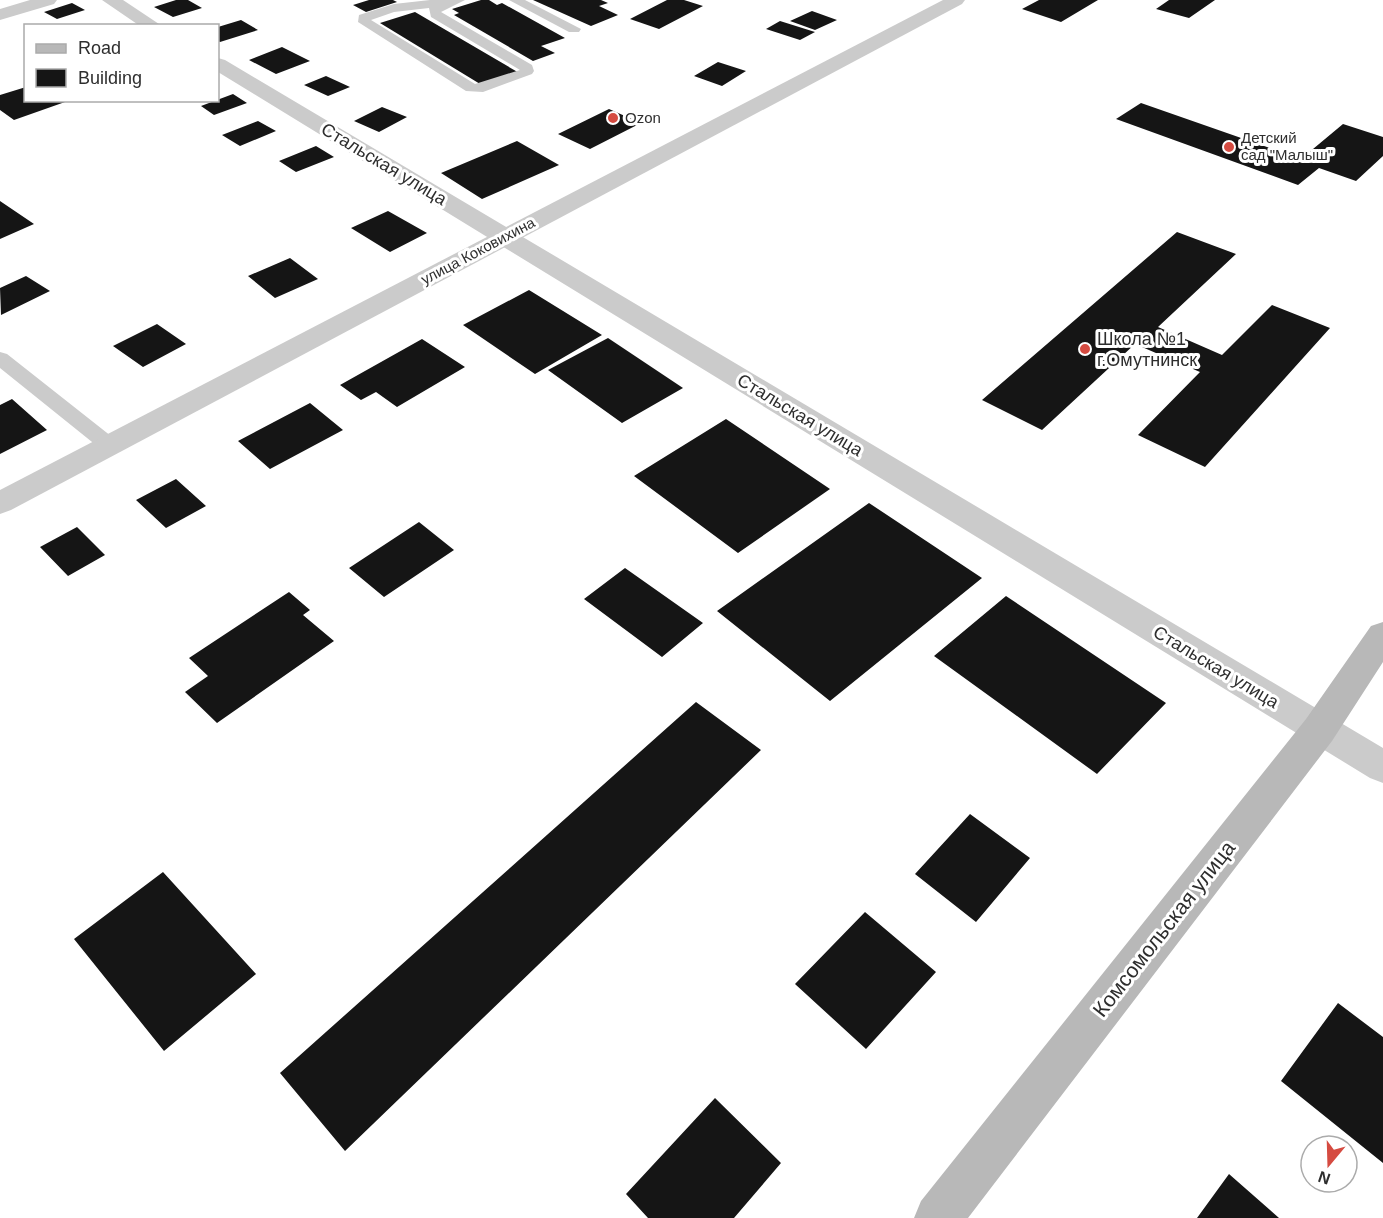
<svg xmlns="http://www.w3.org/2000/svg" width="1383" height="1218" font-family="Helvetica,sans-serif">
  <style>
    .building { fill: #151515 }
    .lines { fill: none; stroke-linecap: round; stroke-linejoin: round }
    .service { fill: #cbcbcb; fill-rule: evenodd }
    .minor { fill: #cbcbcb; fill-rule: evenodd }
    .tertiary { fill: #cbcbcb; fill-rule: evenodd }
    .secondary { fill: #b8b8b8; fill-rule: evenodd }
    .poi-dot { fill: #d54b41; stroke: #fff; stroke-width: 2 }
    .labels { text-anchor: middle; stroke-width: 6; stroke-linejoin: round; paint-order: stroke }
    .far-poi-label { font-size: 15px; fill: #2e2e2e; stroke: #fff; text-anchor: start }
    .far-street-label { font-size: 15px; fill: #2e2e2e; stroke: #fff }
    .street-label { font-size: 18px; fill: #2e2e2e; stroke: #fff }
    .poi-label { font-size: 18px; fill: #2e2e2e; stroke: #fff; text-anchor: start }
    .near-street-label { font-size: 21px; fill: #2e2e2e; stroke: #fff }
  </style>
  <rect width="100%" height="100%" fill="#fff"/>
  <!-- building -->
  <path class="building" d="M176,0H188L202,8L173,17L154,7Z
    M369,0H393L397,2L366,12L353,5Z
    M481,0H489L497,5L502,3L565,38L541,46L555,53L533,61L454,15L459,13L452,9Z
    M533,0H601L608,3L599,6L618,15L591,26Z
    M667,0H684L703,6L659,29L630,19Z
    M1039,0H1098L1061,22L1022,9Z
    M1169,0H1215L1189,18L1156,9Z
    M72,3L85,10L57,19L44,12Z
    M812,11L837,20L815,30L790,21Z
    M415,12L521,74L485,87L380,23Z
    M241,20L258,30L220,42L218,41V27Z
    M780,21L815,32L800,40L766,29Z
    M282,47L310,61L276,74L249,60Z
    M718,62L746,71L722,86L694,76Z
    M326,76L350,87L328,96L304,85Z
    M26,87V100L65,102L14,120L0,110V95Z
    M233,94L247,103L214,115L201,106Z
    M1141,103L1301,159L1343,124L1383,137V156L1356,181L1319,168L1298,185L1116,119Z
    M382,107L407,117L379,132L354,121Z
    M609,109L641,123L590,149L558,134Z
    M258,121L276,131L240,146L222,135Z
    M517,141L559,165L482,199L441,173Z
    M316,146L334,157L296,172L279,161Z
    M0,201L34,224L0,239Z
    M388,211L427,233L390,252L351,228Z
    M1177,232L1236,254L1158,327L1222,355L1272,305L1330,328L1205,467L1138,435L1200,372L1135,344L1042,430L982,400Z
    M290,258L318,279L275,298L248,276Z
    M26,276L50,291L1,315L0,288Z
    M529,290L602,335L535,374L463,325Z
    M157,324L186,344L143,367L113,346Z
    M608,338L683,388L622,423L548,370Z
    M422,339L465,367L397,407L376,392L361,400L340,385Z
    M12,399L47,430L0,454V405Z
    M310,403L343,430L270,469L238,441Z
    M726,419L830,489L738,553L634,476Z
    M176,479L206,506L166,528L136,500Z
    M869,503L982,578L830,701L717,611Z
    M419,522L454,550L384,597L349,568Z
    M77,527L105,555L68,576L40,547Z
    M625,568L703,623L662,657L584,599Z
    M289,592L310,610L303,615L334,641L217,723L185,692L208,676L189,658Z
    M1006,596L1166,703L1097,774L934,656Z
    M696,702L761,750L345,1151L280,1073Z
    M970,814L1030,858L976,922L915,874Z
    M163,872L256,974L164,1051L74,939Z
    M865,912L936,972L866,1049L795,984Z
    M1338,1003L1383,1037V1163L1281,1081Z
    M715,1098L781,1163L734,1218H648L626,1194Z
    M1229,1174L1279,1218H1197Z"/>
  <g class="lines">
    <!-- service -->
    <path class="service" d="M430,0H465L441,12L532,65L534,71L532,74L483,92L466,91L358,22L359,15L394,4ZM429,8L431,17L520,70L475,84L371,20L394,12Z
      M509,0H525L581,29L579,32H569Z
      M0,352L7,354L116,440L119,445L116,450L109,452L102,450L0,368Z"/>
    <!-- minor -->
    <path class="minor" d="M30,0H57L54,4L0,20V9Z
      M102,0H123L162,26H140Z
      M218,58L225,60L1383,748V783L1370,778L218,72Z"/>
    <!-- tertiary -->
    <path class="tertiary" d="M943,0H965L962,4L11,510L0,514V490Z"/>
    <!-- secondary -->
    <path class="secondary" d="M1383,622V662L1332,741L968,1218H914L921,1201L1306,719L1371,626Z"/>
  </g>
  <!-- markers -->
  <g class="poi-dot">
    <circle cx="613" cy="118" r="6"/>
    <circle cx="1229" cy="147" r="6"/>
    <circle cx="1085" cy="349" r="6"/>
  </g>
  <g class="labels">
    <!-- far-poi labels -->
    <g class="far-poi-label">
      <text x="625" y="123">Ozon</text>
      <text x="1241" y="143">Детский<tspan x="1241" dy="17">сад "Малыш"</tspan></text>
    </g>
    <!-- far-street labels -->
    <g class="far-street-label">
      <text transform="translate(478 251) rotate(-28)" y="5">улица Коковихина</text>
    </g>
    <!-- street labels -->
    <g class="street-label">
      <text transform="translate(384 164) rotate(31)" y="6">Стальская улица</text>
      <text transform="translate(800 415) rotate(31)" y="6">Стальская улица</text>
      <text transform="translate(1216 667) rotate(31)" y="6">Стальская улица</text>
    </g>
    <!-- poi labels -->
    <g class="poi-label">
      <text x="1097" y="345">Школа №1<tspan x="1097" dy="21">г.Омутнинск</tspan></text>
    </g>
    <!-- near-street labels -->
    <g class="near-street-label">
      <text transform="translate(1164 929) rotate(-52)" y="7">Комсомольская улица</text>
    </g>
  </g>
  <!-- legend -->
  <rect x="24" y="24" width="195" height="78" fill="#ffffff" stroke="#ababab" stroke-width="1.5"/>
  <rect x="36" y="44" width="30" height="9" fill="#b8b8b8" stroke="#ababab" stroke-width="1.5"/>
  <text x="78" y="54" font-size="18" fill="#2e2e2e">Road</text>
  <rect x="36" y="69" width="30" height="18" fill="#151515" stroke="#ababab" stroke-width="1.5"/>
  <text x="78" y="84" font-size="18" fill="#2e2e2e">Building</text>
  <!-- north arrow -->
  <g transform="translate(1329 1164) rotate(199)"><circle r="28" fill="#ffffff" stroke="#ababab" stroke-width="1.5"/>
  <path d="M0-4.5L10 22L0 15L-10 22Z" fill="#d54b41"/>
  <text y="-9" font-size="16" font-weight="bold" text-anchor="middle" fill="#2e2e2e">N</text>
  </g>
</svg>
